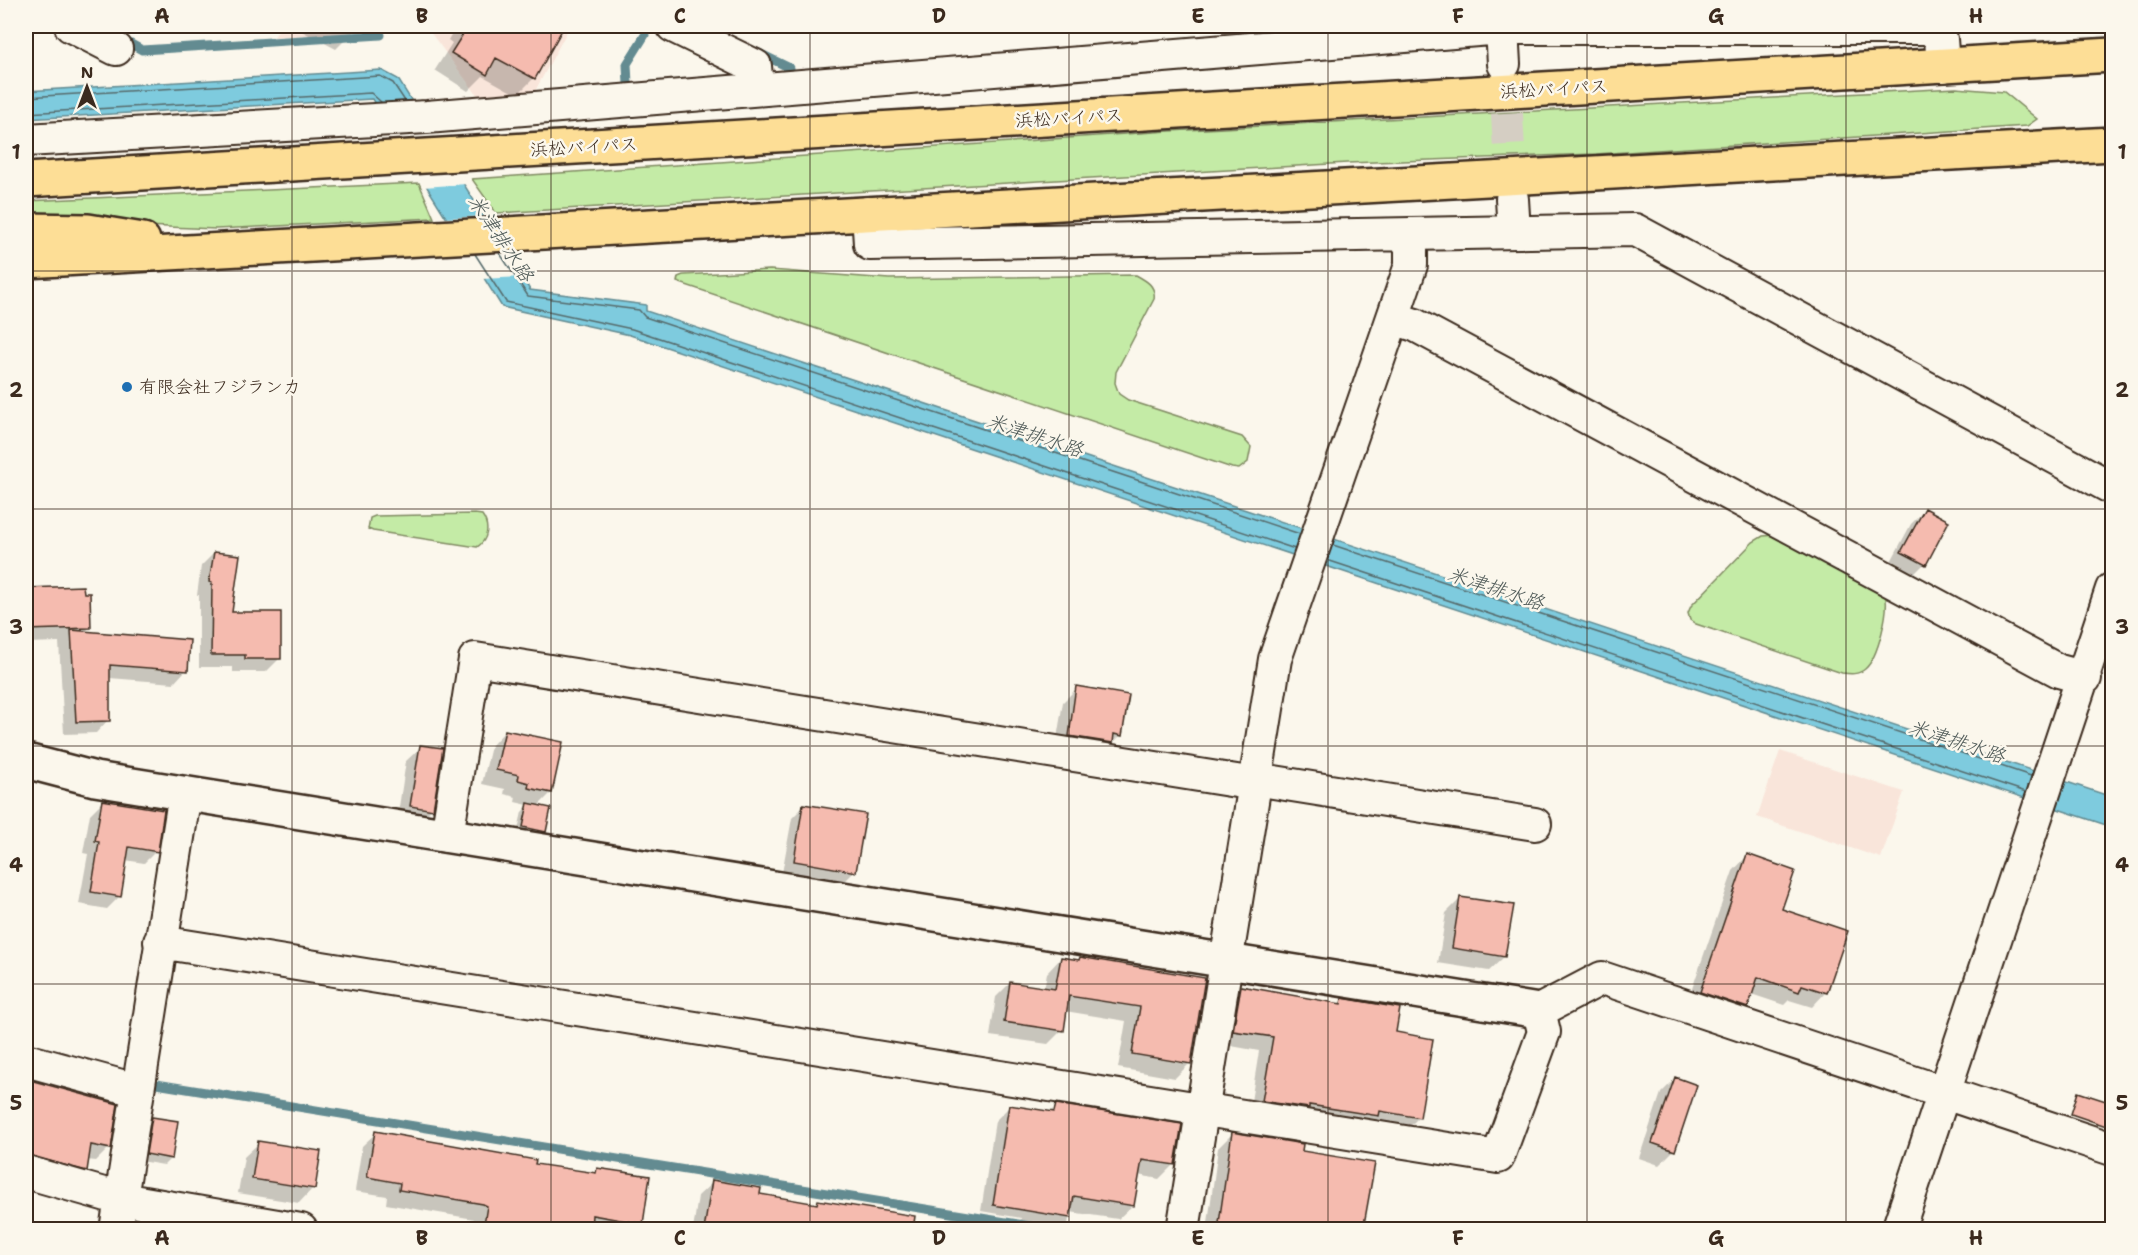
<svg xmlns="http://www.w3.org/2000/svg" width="2138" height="1255" font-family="'Shantell Sans','Klee One',sans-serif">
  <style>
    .built { fill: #f9e5da }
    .green { fill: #c4eba6; stroke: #808a62; stroke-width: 1.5 }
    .water { fill: #7ecbde; stroke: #638b91; stroke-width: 1.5 }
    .pier { fill: #fbf7ec }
    .shadow { fill: #0003 }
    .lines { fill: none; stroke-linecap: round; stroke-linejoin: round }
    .shore { stroke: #566a6b; stroke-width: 1.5 }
    .stream { stroke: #638b91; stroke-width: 9 }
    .building { fill: #f5bbaf; stroke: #3b2a1e; stroke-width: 1.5 }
    .minor-tunnel { stroke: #d5cec3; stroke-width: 32; stroke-dasharray: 32 16; stroke-linecap: butt }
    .minor-casing { stroke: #3b2a1e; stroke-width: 36 }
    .tertiary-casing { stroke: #3b2a1e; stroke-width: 38 }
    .trunk-casing { stroke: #3b2a1e; stroke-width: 38 }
    .minor { stroke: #fbf7ec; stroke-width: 32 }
    .tertiary { stroke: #fbf7ec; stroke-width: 33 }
    .trunk { stroke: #fdde96; stroke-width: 33 }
    .grid { fill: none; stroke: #3b2a1e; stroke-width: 1.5; stroke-opacity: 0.55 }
    .poi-dot { fill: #1f6fb2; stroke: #fbf7ec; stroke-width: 2 }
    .labels { text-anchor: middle; stroke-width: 5; stroke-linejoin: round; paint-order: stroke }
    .street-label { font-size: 18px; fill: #3b2a1e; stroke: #fbf7ec }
    .poi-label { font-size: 18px; fill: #3b2a1e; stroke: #fbf7ec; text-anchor: start }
    .water-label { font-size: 20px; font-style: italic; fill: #4f5a58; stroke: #fbf7ec }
    .neatline { fill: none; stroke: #3b2a1e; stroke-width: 2 }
    .grid-label { font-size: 20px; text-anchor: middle; font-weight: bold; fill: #3b2a1e }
  </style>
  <rect width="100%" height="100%" fill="#fbf7ec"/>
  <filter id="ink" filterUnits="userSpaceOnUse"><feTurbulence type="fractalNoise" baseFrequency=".0167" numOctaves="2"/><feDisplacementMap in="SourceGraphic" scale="12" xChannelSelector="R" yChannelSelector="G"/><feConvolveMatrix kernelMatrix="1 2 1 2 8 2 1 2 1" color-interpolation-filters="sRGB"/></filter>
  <g filter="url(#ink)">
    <!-- built -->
    <path class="built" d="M281,26H570L535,91L478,96L427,28L274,37Z
      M1780,751L1904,792L1881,858L1757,817Z"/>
    <!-- green -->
    <path class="green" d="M1956,88L2004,92L2037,119L2027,126L1596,154L1347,163L496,213L472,179L1169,131Z
      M419,183L434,218L216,229L26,221V201Z
      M770,270L889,279L1136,275C1147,281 1156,286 1154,299L1116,372L1115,383L1119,394L1128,400L1242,437L1251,447L1248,462L1239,469L1232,468L677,282L678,277L683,275Z
      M475,514L482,515C490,526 488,540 477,547L373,531L368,529L370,518L375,516Z
      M1775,535L1885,594C1890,609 1878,658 1865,669C1858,675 1850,674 1842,673L1696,624L1690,620L1688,613L1691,606L1753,542L1763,536Z"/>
    <!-- water -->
    <path class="water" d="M381,70L398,79L530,290L646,305V311L2112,797V827L630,335L502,307L372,99L26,119V91Z"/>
    <!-- pier -->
    <path class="pier" d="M415,101L467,184L423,187L371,103Z
      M487,216L525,277L481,279L443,218Z"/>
    <!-- shadow -->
    <path class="shadow" d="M292,26H359L336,49Z
      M456,26H563L534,78L517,95L483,76L468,91L435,70L452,43L448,40Z
      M1925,510L1924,564L1910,578L1888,567L1911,524Z
      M214,553L231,613L279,659L266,672H233V667H199V595H197L201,566Z
      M82,588L90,627L85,632L186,670L174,683L109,678L108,720L96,733L64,734L59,642L26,643V590Z
      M1077,688L1121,735L1107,749L1055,750L1063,702Z
      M505,731L551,793L537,807L544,831L537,838L517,834L522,812L528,805L515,802L516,797L504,794L505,789L482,784L491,746Z
      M421,747L432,809L417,823L397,820L406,761Z
      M102,802L156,851L144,863L125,860L120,896L107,909L79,904L88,854L83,853L90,814Z
      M804,806L855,871L843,883L782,873L792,818Z
      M1747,856L1826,992L1812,1007L1789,1000L1784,1005L1751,994L1746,1007L1732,1021L1686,1006L1733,871Z
      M1461,898L1504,957L1489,971L1438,963L1446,913Z
      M1061,958L1203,979L1189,1064L1175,1078L1118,1068L1126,1021L1065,1011L1062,1030L1048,1044L990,1036L996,997L1010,983L1044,989L1047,973Z
      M1241,987L1337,1005L1342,1000L1419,1117L1405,1131L1249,1114L1259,1051L1220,1044L1227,1001Z
      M1675,1079L1674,1150L1659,1165L1639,1158L1661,1093Z
      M26,1080L116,1105L109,1148L96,1161L87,1160L85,1170L72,1183L26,1170Z
      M1010,1106L1049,1113L1056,1106L1174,1164L1159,1179L1138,1175L1133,1205L1118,1219L1070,1212L1067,1230H1025V1227L1019,1226L1021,1218L981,1211L995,1121Z
      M153,1118L171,1158L164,1165L140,1161L146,1125Z
      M376,1133L534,1165L592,1174L597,1169L649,1177L640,1230H472L474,1219L386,1204L387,1196L355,1191L362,1146Z
      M1232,1134L1300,1153L1362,1230H1207L1218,1148Z
      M259,1143L313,1188L299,1203L238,1193L244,1157Z
      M713,1182L758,1196L815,1205L819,1201L895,1230H693L698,1196Z
      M136,1221L183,1230H128Z
      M932,1221L975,1228V1230H923Z"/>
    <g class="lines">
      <!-- shore -->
      <path class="shore" d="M26,97L380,76L393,83L405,101
        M26,113L371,93L381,102
        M499,252L528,296L639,310L645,317L1300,534
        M475,254L506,302L632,329L1295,549
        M1333,545L2031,776
        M1327,560L2026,792"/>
      <!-- stream -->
      <path class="stream" d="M120,38L142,50L381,35
        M757,52L790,68
        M628,84L627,64L645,35
        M144,1082L1055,1230"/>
    </g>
    <!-- building -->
    <path class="building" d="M468,26H564L535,79L496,58L487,75L451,53Z
      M1925,508L1949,521L1926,565L1901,552Z
      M214,552L240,555L232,612H281V659H245V655H211L212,583L209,582Z
      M83,586L84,593H90L91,628L26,630V588Z
      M71,630L190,640L188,671L110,665V721L76,722Z
      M1076,686L1129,695L1122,736L1114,734L1113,743L1069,736Z
      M505,730L563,742L552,793L528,788L529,783L518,780L519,775L496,770Z
      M420,745L443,748L433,810L410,806Z
      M102,800L164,810L158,852L129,847L121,897L91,892L99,842L95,841Z
      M528,803L551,808L546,832L523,827Z
      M803,804L866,814L856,872L794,861Z
      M1747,854L1795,871L1782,909L1848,931L1827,993L1802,985L1799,992L1758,977L1748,1008L1700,992Z
      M1460,897L1514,905L1505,957L1452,948Z
      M1061,957L1079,960L1080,957L1205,978L1191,1064L1132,1054L1140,1007L1069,996L1064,1031L1004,1022L1010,982L1055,989Z
      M1241,986L1341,1004L1342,998L1400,1008L1396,1032L1433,1039L1420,1118L1380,1111L1379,1116L1309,1105V1108L1262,1101L1273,1037L1233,1031Z
      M1675,1077L1697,1085L1675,1151L1652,1143Z
      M26,1079L118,1104L111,1149L91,1145L87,1171L26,1155Z
      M2078,1092L2112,1103V1128L2071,1114Z
      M1056,1104L1182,1124L1175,1165L1142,1160L1134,1206L1074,1196L1070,1218L993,1205L1009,1105L1054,1112Z
      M152,1117L178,1121L172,1159L146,1154Z
      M375,1131L536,1160L535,1164L596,1173L597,1168L650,1176L643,1224L592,1215L591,1230H483L487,1206L483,1204L399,1190L400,1183L367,1177Z
      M1232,1132L1303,1144L1302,1151L1375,1163L1363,1230H1218Z
      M258,1141L321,1151L315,1189L252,1179Z
      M712,1180L761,1188L760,1194L817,1204L818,1200L915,1216L913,1230H704Z"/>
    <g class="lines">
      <!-- minor-tunnel -->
      <path class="minor-tunnel" d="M1504,65L1512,199"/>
      <!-- minor casing -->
      <g class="minor-casing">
        <path id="minor" d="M71,26L116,49
          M673,26L755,66L757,89
          M1502,28L1504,64
          M26,140L427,117L1502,28H1930L1941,39L1943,66
          M1512,199L1514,232
          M868,213L870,244L1635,230L2112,488
          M1393,318L1415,325L2059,671L2085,678
          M1255,779L1535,824
          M447,836L475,659L1255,784
          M160,942L1498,1157L1544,1032L1539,1011L1602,978L2112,1149
          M26,1060L136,1090
          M26,1172L121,1199L301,1230
          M116,1230L185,793
          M1183,1230L1275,659L1411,265V234
          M1898,1230L2112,589"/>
      </g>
      <!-- tertiary casing -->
      <g class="tertiary-casing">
        <path id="tertiary" d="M26,761L95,779L1539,1011"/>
      </g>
      <!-- trunk casing -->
      <g class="trunk-casing">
        <path id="trunk" d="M26,180L2112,55
          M26,230L88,231L143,240
          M26,261L2112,144"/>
      </g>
      <!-- minor -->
      <use href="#minor" class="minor"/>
      <!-- tertiary -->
      <use href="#tertiary" class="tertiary"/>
      <!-- trunk -->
      <use href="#trunk" class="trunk"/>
    </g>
  </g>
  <!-- grid -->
  <path class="grid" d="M292,26V1230M551,26V1230M810,26V1230M1069,26V1230M1328,26V1230M1587,26V1230M1846,26V1230M26,271H2112M26,509H2112M26,746H2112M26,984H2112"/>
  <!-- markers -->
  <circle class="poi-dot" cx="127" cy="387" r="6"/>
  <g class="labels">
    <!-- street labels -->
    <g class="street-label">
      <text transform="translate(1554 89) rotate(-3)" y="6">浜松バイパス</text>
      <text transform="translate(1069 118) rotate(-3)" y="6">浜松バイパス</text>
      <text transform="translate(584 147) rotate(-3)" y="6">浜松バイパス</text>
    </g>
    <!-- poi labels -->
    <g class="poi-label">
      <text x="139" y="393">有限会社フジランカ</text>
    </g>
    <!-- water labels -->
    <g class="water-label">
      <text transform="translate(501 238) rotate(56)" y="7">米津排水路</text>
      <text transform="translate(1035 435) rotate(18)" y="7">米津排水路</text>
      <text transform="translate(1496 588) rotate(18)" y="7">米津排水路</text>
      <text transform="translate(1957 741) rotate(18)" y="7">米津排水路</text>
    </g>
  </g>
  <!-- margin -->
  <rect width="2138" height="1255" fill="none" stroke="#fbf7ec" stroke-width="66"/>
  <!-- north arrow -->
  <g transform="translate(87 87)" stroke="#fbf7ec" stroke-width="4.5" paint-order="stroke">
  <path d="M0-4.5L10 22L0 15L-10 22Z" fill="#3b2a1e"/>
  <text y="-9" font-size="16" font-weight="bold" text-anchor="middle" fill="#3b2a1e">N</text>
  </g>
  <rect x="33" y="33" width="2072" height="1189" class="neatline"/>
  <g class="grid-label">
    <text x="162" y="23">A</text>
    <text x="422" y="23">B</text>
    <text x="680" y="23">C</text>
    <text x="939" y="23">D</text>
    <text x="1198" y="23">E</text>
    <text x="1458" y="23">F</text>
    <text x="1716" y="23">G</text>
    <text x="1976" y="23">H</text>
    <text x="16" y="159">1</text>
    <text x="2122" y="159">1</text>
    <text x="16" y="397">2</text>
    <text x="2122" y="397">2</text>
    <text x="16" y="634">3</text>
    <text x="2122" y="634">3</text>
    <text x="16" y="872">4</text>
    <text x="2122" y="872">4</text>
    <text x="16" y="1110">5</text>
    <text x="2122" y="1110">5</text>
    <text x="162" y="1245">A</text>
    <text x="422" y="1245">B</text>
    <text x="680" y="1245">C</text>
    <text x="939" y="1245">D</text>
    <text x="1198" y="1245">E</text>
    <text x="1458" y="1245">F</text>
    <text x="1716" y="1245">G</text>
    <text x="1976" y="1245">H</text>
  </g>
</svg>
